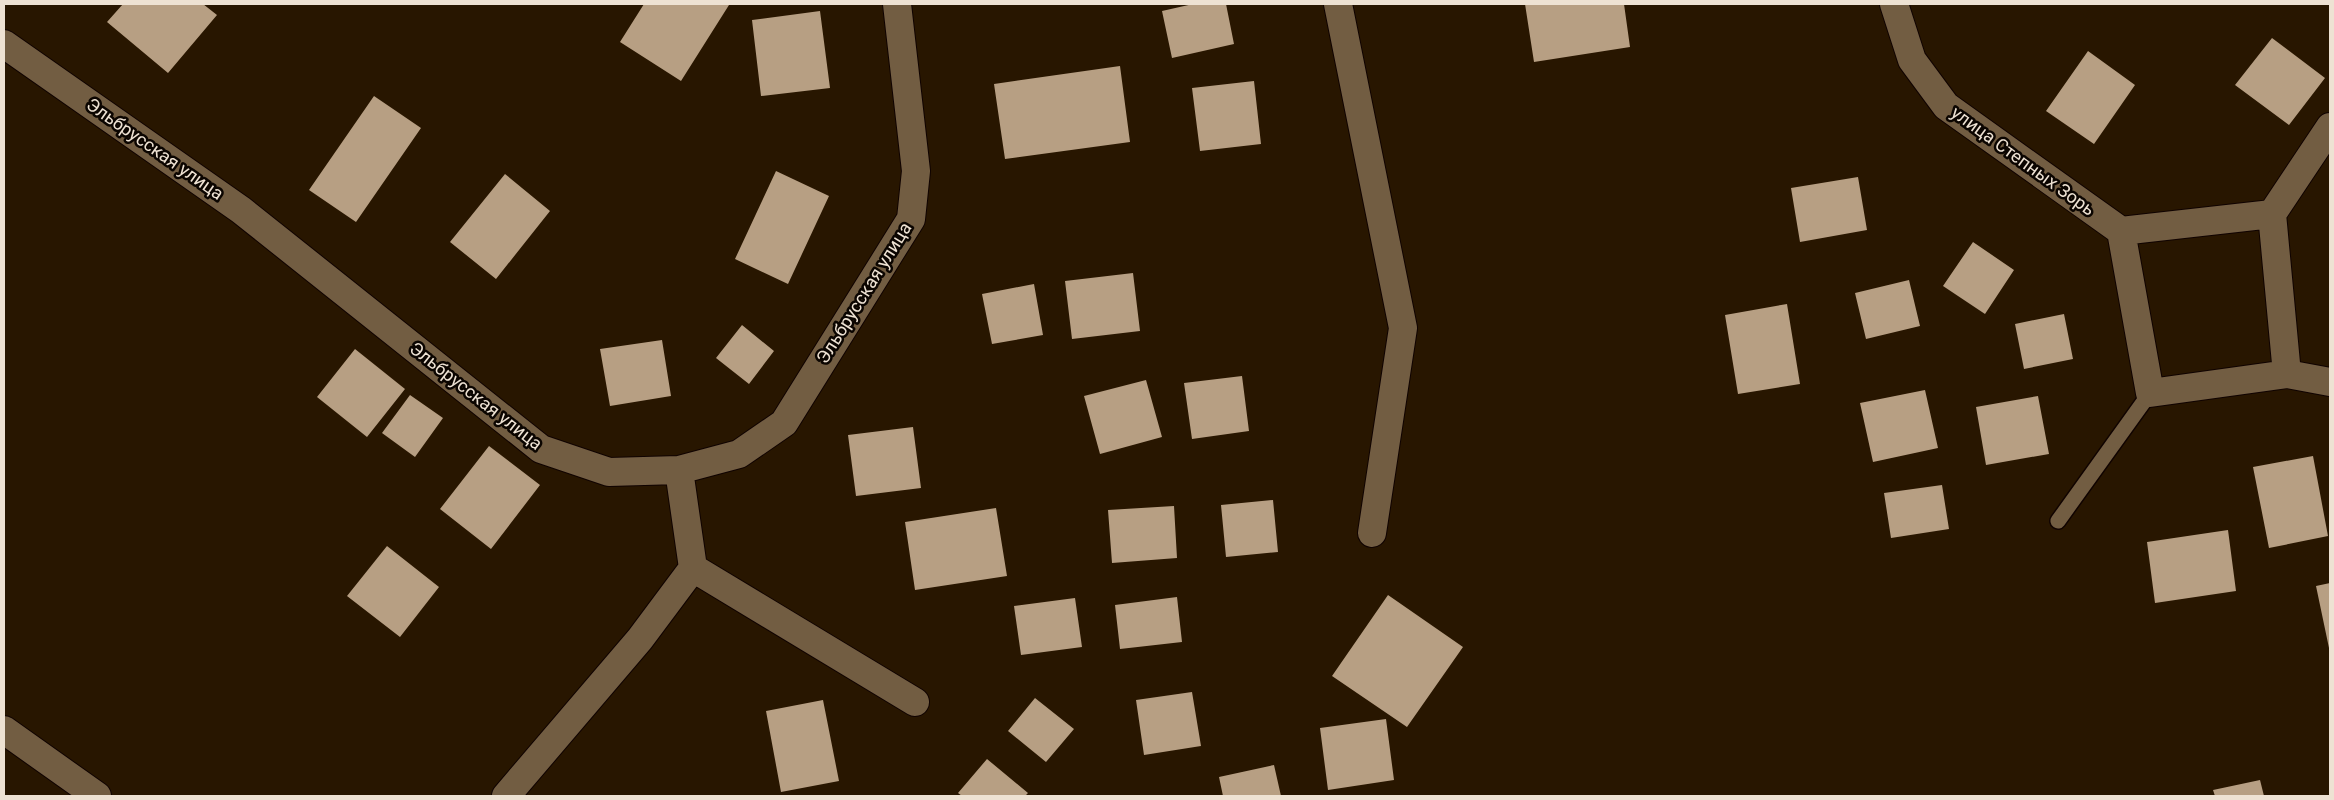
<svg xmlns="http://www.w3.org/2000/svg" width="2334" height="800" font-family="Roboto,sans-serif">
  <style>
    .building { fill: #b79f83 }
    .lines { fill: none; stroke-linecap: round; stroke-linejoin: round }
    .service-casing { stroke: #100300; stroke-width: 18 }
    .minor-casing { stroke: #100300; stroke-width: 30 }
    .service { stroke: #725d42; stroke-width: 15 }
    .minor { stroke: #725d42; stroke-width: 28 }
    .labels { text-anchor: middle; stroke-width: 5; stroke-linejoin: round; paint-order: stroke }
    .street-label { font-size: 18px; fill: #eee2d3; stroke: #0b0500 }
  </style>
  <rect width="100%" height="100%" fill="#281600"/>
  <!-- building -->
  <path class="building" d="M123,4H203L217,15L168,73L107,22Z
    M644,4L729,5L681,81L620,42Z
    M1193,4H1226L1234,44L1172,58L1162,11Z
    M1525,4H1624L1630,47L1534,62Z
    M820,11L830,88L761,96L752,20Z
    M2272,38L2325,78L2289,125L2235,85Z
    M2088,51L2135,85L2094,144L2046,111Z
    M1120,66L1130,142L1005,159L994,84Z
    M1254,81L1261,144L1200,151L1192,88Z
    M374,96L421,128L356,222L309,190Z
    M776,171L829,196L788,284L735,259Z
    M505,174L550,211L496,279L450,242Z
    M1858,177L1867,230L1800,242L1791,188Z
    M1973,242L2014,270L1985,314L1943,286Z
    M1133,273L1140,331L1072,339L1065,281Z
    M1909,280L1920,326L1866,339L1855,293Z
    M1034,284L1043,335L992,344L982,294Z
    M1787,304L1800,384L1738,394L1725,315Z
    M2064,314L2073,359L2024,369L2015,324Z
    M742,325L774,351L749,384L716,358Z
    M662,340L671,396L610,406L600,349Z
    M355,349L405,389L367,437L317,397Z
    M1242,376L1249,431L1192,439L1184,383Z
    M1146,380L1162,437L1100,454L1084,396Z
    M1925,390L1938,448L1873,462L1860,403Z
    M410,395L443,418L415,457L382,433Z
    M2038,396L2049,454L1986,465L1976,407Z
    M913,427L921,488L856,496L848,435Z
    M489,446L540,485L491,549L440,509Z
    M2313,456L2328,536L2269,548L2253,467Z
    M1942,485L1949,529L1891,538L1884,493Z
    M1273,500L1278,552L1226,557L1221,505Z
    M1174,506L1177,558L1112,563L1108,510Z
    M996,508L1007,576L915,590L905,522Z
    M2228,530L2236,591L2155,603L2147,542Z
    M387,546L439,587L400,637L347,596Z
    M2330,583V648H2329L2316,586Z
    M1388,595L1463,647L1407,727L1332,676Z
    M1177,597L1182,642L1120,649L1115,605Z
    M1075,598L1082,647L1021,655L1014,606Z
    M1192,692L1201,746L1144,755L1136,700Z
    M1035,698L1074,729L1046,762L1008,731Z
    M823,700L839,781L781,792L766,711Z
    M1386,719L1394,780L1328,790L1320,728Z
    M987,759L1028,793L1025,796H962L958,793Z
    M1274,765L1281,796H1223L1219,777Z
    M2260,780L2264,796H2215L2213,790Z"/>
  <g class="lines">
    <!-- service casing -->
    <g class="service-casing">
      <path id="service" d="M2058,521L2150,393"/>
    </g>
    <!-- minor casing -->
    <g class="minor-casing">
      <path id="minor" d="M1338,4L1403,328L1372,533
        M1894,4L1912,60L1946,106L2121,231L2150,393L2287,374L2330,382
        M4,44L241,210L541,449L609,472L679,470L739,454L784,423L911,219L916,171L897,4
        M2121,231L2272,214
        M2287,374L2272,214L2330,127
        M693,568L915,702
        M4,730L97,796
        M506,796L640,639L693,568L679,470"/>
    </g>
    <!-- service -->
    <use href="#service" class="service"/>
    <!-- minor -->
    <use href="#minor" class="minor"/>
  </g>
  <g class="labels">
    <!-- street labels -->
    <g class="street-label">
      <text transform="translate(155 149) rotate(35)" y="6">Эльбрусская улица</text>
      <text transform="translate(2023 161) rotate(36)" y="6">улица Степных Зорь</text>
      <text transform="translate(864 293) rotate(-58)" y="6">Эльбрусская улица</text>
      <text transform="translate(476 396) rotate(38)" y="6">Эльбрусская улица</text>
    </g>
  </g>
  <!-- border -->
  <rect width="2334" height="800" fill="none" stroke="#eee2d3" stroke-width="10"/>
</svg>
